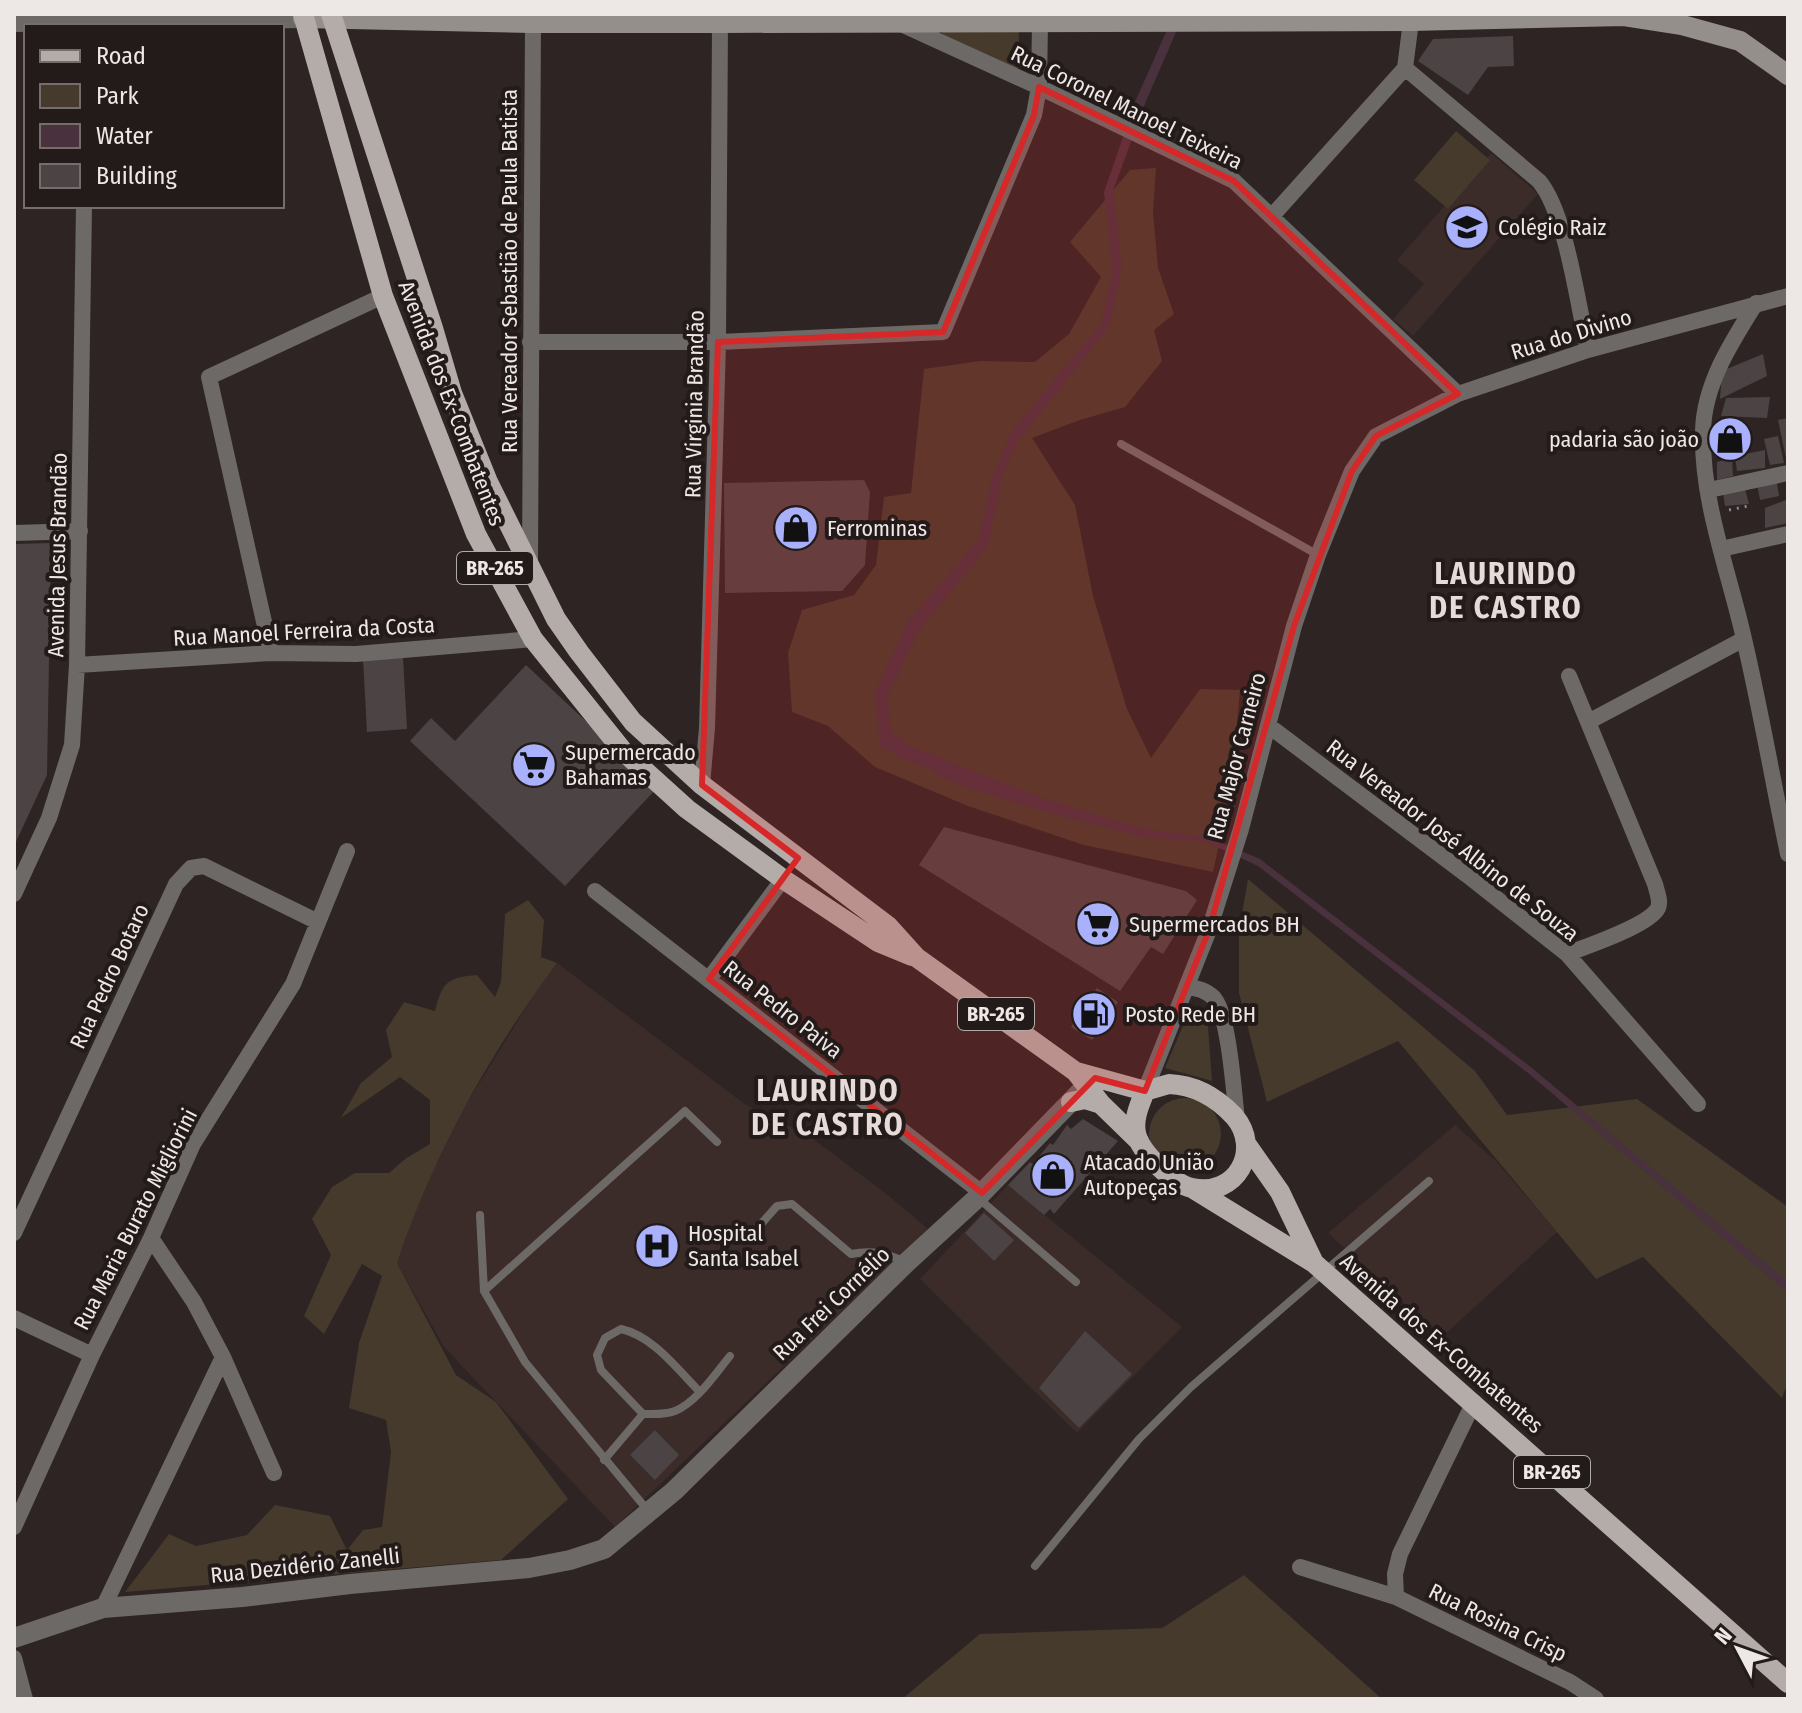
<svg xmlns="http://www.w3.org/2000/svg" width="1802" height="1713" font-family="'Fira Sans Condensed',sans-serif">
  <style>
    .built { fill: #3b2c29 }
    .green { fill: #453a2b }
    .water { fill: #4a313e }
    .lines { fill: none; stroke-linecap: round; stroke-linejoin: round }
    .stream { stroke: #4a313e; stroke-width: 5 }
    .building { fill: #4c4344 }
    .path { stroke: #908988; stroke-width: 3; stroke-dasharray: 2 6; stroke-linecap: butt }
    .service { stroke: #6d6967; stroke-width: 8 }
    .minor { stroke: #6d6967; stroke-width: 16 }
    .tertiary { stroke: #6d6967; stroke-width: 20 }
    .secondary { stroke: #958f8c; stroke-width: 20 }
    .primary { stroke: #b4aca8; stroke-width: 20 }
    .marked { fill: #d62828; fill-opacity: 0.2; stroke: #d62828; stroke-width: 6; stroke-linejoin: round }
    .labels { text-anchor: middle; stroke-width: 8; stroke-linejoin: round; paint-order: stroke }
    .shield { fill: #231b19; stroke: #b0aaa8; stroke-width: 2 }
    .shield-label { font-size: 20px; font-weight: bold; fill: #ede7e6 }
    .street-label { font-size: 22px; fill: #ede7e6; stroke: #231b19 }
    .poi-label { font-size: 22px; fill: #ede7e6; stroke: #231b19; text-anchor: start }
    .district-label { font-size: 30px; font-weight: bold; letter-spacing: 2px; fill: #e7dbd9; stroke: #231b19 }
  </style>
  <rect width="100%" height="100%" fill="#2d2423"/>
  <!-- built -->
  <path class="built" d="M1491,153L1538,194L1413,336L1393,319L1424,284L1397,260Z
    M557,963L746,1105L808,1135L889,1196L928,1229L615,1527L444,1347L397,1263L424,1185L451,1129L536,991Z
    M1455,1125L1496,1161L1557,1232L1441,1338L1328,1233Z
    M1008,1185L1182,1327L1077,1433L920,1279Z"/>
  <!-- green -->
  <path class="green" d="M1019,29L1018,73L942,35L944,30Z
    M1456,131L1490,160L1448,209L1414,180Z
    M1156,168L1153,212L1158,268L1174,314L1154,330L1162,361L1125,407L1080,420L1032,438L1075,505L1093,596L1127,709L1151,758L1200,689L1240,690L1231,790L1213,872L1084,845L968,806L875,767L828,726L792,712L788,653L802,610L854,595L876,565L884,497L911,493L924,369L980,361L1035,362L1069,334L1101,277L1070,242L1130,170Z
    M1248,879L1475,1071L1507,1115L1637,1099L1788,1207V1382L1782,1398L1643,1257L1596,1279L1398,1041L1267,1102L1239,993V931Z
    M528,900L544,920L541,957L557,963C488,1056 434,1153 397,1263L456,1375L496,1402L568,1499L501,1560L125,1592L169,1534L196,1546L247,1535L275,1505L330,1516L347,1550L363,1530L382,1527L391,1452L386,1420L349,1408L359,1343L382,1276L362,1264L324,1334L304,1316L331,1255L312,1219L332,1187L355,1173H389L405,1159L430,1144V1100L400,1077L341,1118L361,1083L392,1057L386,1030L404,1002L435,1011C442,983 447,977 477,975L495,997L501,982L505,914Z
    M1197,1012L1208,1026L1212,1081L1165,1068L1188,1014Z
    M1149 1134a36 36 0 1 1 72 0a36 36 0 1 1-72 0Z
    M1244,1575L1382,1699H902L980,1634L1162,1628Z"/>
  <!-- water -->
  <path class="water" d="M1174,14H1184L1146,101L1113,191L1122,269L1109,327L1018,441L1003,473L988,546L919,631L887,697L891,732L908,745L1048,800L1143,829L1208,837L1260,859L1532,1068L1788,1282V1293L1528,1073L1258,866L1206,842L1142,837L1050,813L908,761L880,746L875,693L908,621L979,539L992,479L1011,432L1101,324L1113,271L1104,192L1135,102Z"/>
  <g class="lines">
    <!-- stream -->
    <path class="stream" d="M937,772L966,785L1025,803"/>
  </g>
  <!-- building -->
  <path class="building" d="M1513,36L1514,66L1488,67L1468,95L1418,61L1433,39Z
    M1763,354L1767,376L1720,399L1722,371Z
    M1770,397L1767,418L1721,416L1726,398Z
    M1788,418V463H1787L1778,420Z
    M1741,427L1743,448L1717,456L1718,430Z
    M1778,436L1784,463L1770,465L1764,439Z
    M1765,450V468L1737,471L1735,456Z
    M1732,458L1733,476L1717,480V462Z
    M1776,478L1779,496L1760,500L1757,484Z
    M864,480L870,492L865,565L842,591L725,593L724,483Z
    M1745,489L1749,504L1725,506L1723,492Z
    M1786,500L1788,523L1765,528V508Z
    M51,543L47,775L14,846V544Z
    M403,657L407,729L367,732L363,659Z
    M526,665L657,788L565,886L410,741L431,718L455,741Z
    M944,827L1186,891L1197,900L1163,954L1151,947L1120,991L919,865Z
    M1097,988L1118,1002L1092,1040L1071,1027Z
    M1083,1119L1118,1141L1054,1214L1050,1209L1044,1215L1008,1185L1030,1162L1033,1164L1050,1143L1053,1145L1067,1125L1071,1129Z
    M984,1213L1014,1240L994,1261L965,1233Z
    M1085,1331L1132,1374L1079,1428L1039,1388Z
    M655,1430L679,1455L655,1480L630,1455Z"/>
  <g class="lines">
    <!-- path -->
    <path class="path" d="M1729,510L1748,506"/>
    <!-- service -->
    <path class="service" d="M1121,444L1318,555
      M978,1198L1076,1282
      M480,1215L484,1291L525,1362L649,1512
      M753,1233L777,1206L792,1204L851,1254C872,1250 886,1253 906,1262
      M484,1291L685,1111L717,1142
      M643,1414L601,1370L597,1355L605,1338L621,1329C653,1336 677,1369 699,1391
      M604,1460L643,1414C653,1414 665,1415 675,1411C697,1402 715,1374 730,1356
      M1035,1566L1139,1439L1191,1387L1429,1181"/>
    <!-- minor -->
    <path class="minor" d="M901,24L1039,87L1234,181L1458,394
      M1405,68L1539,181C1566,213 1578,305 1588,350
      M1405,68L1411,21
      M1272,216L1405,68
      M1756,303C1732,341 1704,384 1703,431C1701,501 1729,572 1744,639C1761,711 1773,783 1788,854
      M530,342H718L943,332L1034,115L1039,87L1040,22
      M1709,490L1788,473
      M14,533L80,531
      M1721,549L1788,534
      M530,565L533,23
      M271,653L209,377L383,296
      M77,665L271,653L356,654L533,639
      M1588,722L1744,639
      M1269,726L1467,875L1567,954L1698,1104
      M702,785L707,728L718,342L720,23
      M595,891L982,1193
      M14,894L49,818L72,745L77,665L84,206
      M1567,954C1586,946 1649,926 1658,908C1661,901 1657,892 1655,884L1569,676
      M709,979L783,879
      M1186,987C1197,988 1206,990 1214,998C1229,1015 1234,1094 1237,1120
      M1145,1091L1209,930L1241,829L1294,626L1318,555L1352,471L1376,436L1458,394L1588,350L1788,296
      M14,1233L176,884L191,868L204,866L318,922
      M151,1238L194,1302L223,1357L274,1473
      M14,1318L92,1355
      M1474,1402L1400,1554L1395,1574L1396,1597L1570,1682L1596,1699
      M14,1527L92,1355L151,1238L193,1144L293,984L347,851
      M1300,1567L1396,1597
      M103,1608L223,1357
      M14,1658L25,1699"/>
    <!-- tertiary -->
    <path class="tertiary" d="M14,22L303,18
      M14,1638L103,1608L242,1597L350,1584L529,1568L570,1560L604,1549L674,1491L906,1263L977,1198L1083,1089"/>
    <!-- secondary -->
    <path class="secondary" d="M303,18L533,23H720L1411,21L1624,16L1682,25L1740,41L1788,75"/>
    <!-- primary -->
    <path class="primary" d="M303,14L383,296L476,534L533,639L623,751L687,809L783,879L878,942L912,956
      M331,14L433,328L452,393L488,482L556,619L579,652L633,722L702,785L888,926L916,957L1076,1072L1145,1091
      M1076,1072L1101,1104L1139,1141
      M1169,1084C1195,1085 1216,1097 1234,1116C1263,1150 1236,1198 1192,1188C1173,1184 1140,1152 1136,1133C1133,1118 1140,1104 1145,1091Z
      M1071,1102L1085,1099L1101,1104
      M1247,1145L1280,1192L1314,1263
      M1192,1188L1314,1263L1788,1683"/>
  </g>
  <!-- marked area -->
  <path class="marked" d="M1039,87L1234,181L1458,394L1376,436L1352,471L1294,626L1209,930L1145,1091L1095,1078L982,1193L709,979L798,858L702,785L718,342L943,332L1034,115Z"/>
  <!-- icons -->
  <defs>
    <g id="school-disc" transform="scale(2.3)"><circle r="9.5" fill="#a9b0fc" stroke="#231b19"/><path d="M0-5L7-2L0 1L-7-2ZM-4 1L0 2.5L4 1V4Q0 6-4 4Z" fill="#111"/></g>
    <g id="shop-disc" transform="scale(2.3)"><circle r="9.5" fill="#a9b0fc" stroke="#231b19"/><path d="M-5-2.5h2.3a2.7 3.5 0 0 1 5.4 0H5L5.5 6h-11ZM-1.5-2.5h3a1.5 2.3 0 0 0-3 0Z" fill="#111"/></g>
    <g id="supermarket-disc" transform="scale(2.3)"><circle r="9.5" fill="#a9b0fc" stroke="#231b19"/><path d="M-6-5.5h2.5l.6 2H6L4.5 2H-2.5L-4.4-4H-6ZM-1.5 3.2a1.3 1.3 0 1 0 .1 0ZM3 3.2a1.3 1.3 0 1 0 .1 0Z" fill="#111"/></g>
    <g id="fuel-disc" transform="scale(2.3)"><circle r="9.5" fill="#a9b0fc" stroke="#231b19"/><path d="M-5.5-6h7V0h2V4h1.3V-2.5L3-4.5l.8-.8L6-3V5H2.5V1h-1V6h-7ZM-4.2-4.7v3.2H.2V-4.7Z" fill="#111"/></g>
    <g id="hospital-disc" transform="scale(2.3)"><circle r="9.5" fill="#a9b0fc" stroke="#231b19"/><path d="M-5-5h3v3.5h4V-5h3V5h-3V1.5h-4V5h-3Z" fill="#111"/></g>
  </defs>
  <g fill-rule="evenodd">
    <use href="#school-disc" x="1467" y="227"/>
    <use href="#shop-disc" x="1730" y="439"/>
    <use href="#shop-disc" x="796" y="528"/>
    <use href="#supermarket-disc" x="534" y="765"/>
    <use href="#supermarket-disc" x="1098" y="924"/>
    <use href="#fuel-disc" x="1094" y="1014"/>
    <use href="#shop-disc" x="1053" y="1175"/>
    <use href="#hospital-disc" x="657" y="1246"/>
  </g>
  <g class="labels">
    <!-- shield labels -->
    <g class="shield">
      <rect x="457" y="552" width="76" height="32" rx="6"/>
      <rect x="958" y="998" width="76" height="32" rx="6"/>
      <rect x="1514" y="1456" width="76" height="32" rx="6"/>
    </g>
    <g class="shield-label">
      <text x="495" y="575">BR-265</text>
      <text x="996" y="1021">BR-265</text>
      <text x="1552" y="1479">BR-265</text>
    </g>
    <!-- street labels -->
    <g class="street-label">
      <text transform="translate(1127 107) rotate(26)" y="8">Rua Coronel Manoel Teixeira</text>
      <text transform="translate(509 271) rotate(-90)" y="8">Rua Vereador Sebastião de Paula Batista</text>
      <text transform="translate(1571 334) rotate(-17)" y="8">Rua do Divino</text>
      <text transform="translate(452 403) rotate(69)" y="8">Avenida dos Ex-Combatentes</text>
      <text transform="translate(694 404) rotate(-89)" y="8">Rua Virginia Brandão</text>
      <text transform="translate(57 555) rotate(-89)" y="8">Avenida Jesus Brandão</text>
      <text transform="translate(304 631) rotate(-3)" y="8">Rua Manoel Ferreira da Costa</text>
      <text transform="translate(1236 756) rotate(-75)" y="8">Rua Major Carneiro</text>
      <text transform="translate(1453 840) rotate(38)" y="8">Rua Vereador José Albino de Souza</text>
      <text transform="translate(109 976) rotate(-65)" y="8">Rua Pedro Botaro</text>
      <text transform="translate(783 1009) rotate(38)" y="8">Rua Pedro Paiva</text>
      <text transform="translate(135 1219) rotate(-63)" y="8">Rua Maria Burato Migliorini</text>
      <text transform="translate(831 1303) rotate(-44)" y="8">Rua Frei Cornélio</text>
      <text transform="translate(1442 1343) rotate(41)" y="8">Avenida dos Ex-Combatentes</text>
      <text transform="translate(305 1565) rotate(-6)" y="8">Rua Dezidério Zanelli</text>
      <text transform="translate(1498 1622) rotate(26)" y="8">Rua Rosina Crisp</text>
    </g>
    <!-- poi labels -->
    <g class="poi-label">
      <text x="1498" y="235">Colégio Raiz</text>
      <text x="1699" y="447" text-anchor="end">padaria são joão</text>
      <text x="827" y="536">Ferrominas</text>
      <text x="565" y="760">Supermercado<tspan x="565" dy="25">Bahamas</tspan></text>
      <text x="1129" y="932">Supermercados BH</text>
      <text x="1125" y="1022">Posto Rede BH</text>
      <text x="1084" y="1170">Atacado União<tspan x="1084" dy="25">Autopeças</tspan></text>
      <text x="688" y="1241">Hospital<tspan x="688" dy="25">Santa Isabel</tspan></text>
    </g>
    <!-- district labels -->
    <g class="district-label">
      <text x="1506" y="584">LAURINDO<tspan x="1506" dy="34">DE CASTRO</tspan></text>
      <text x="828" y="1101">LAURINDO<tspan x="828" dy="34">DE CASTRO</tspan></text>
    </g>
  </g>
  <!-- border -->
  <rect width="1802" height="1713" fill="none" stroke="#ede7e6" stroke-width="32"/>
  <!-- legend -->
  <rect x="24" y="24" width="260" height="184" fill="#231b19" stroke="#746d6b" stroke-width="2"/>
  <rect x="40" y="50" width="40" height="12" fill="#b4aca8" stroke="#746d6b" stroke-width="2"/>
  <text x="96" y="64" font-size="24" fill="#ede7e6">Road</text>
  <rect x="40" y="84" width="40" height="24" fill="#453a2b" stroke="#746d6b" stroke-width="2"/>
  <text x="96" y="104" font-size="24" fill="#ede7e6">Park</text>
  <rect x="40" y="124" width="40" height="24" fill="#4a313e" stroke="#746d6b" stroke-width="2"/>
  <text x="96" y="144" font-size="24" fill="#ede7e6">Water</text>
  <rect x="40" y="164" width="40" height="24" fill="#4c4344" stroke="#746d6b" stroke-width="2"/>
  <text x="96" y="184" font-size="24" fill="#ede7e6">Building</text>
  <!-- north arrow -->
  <g transform="translate(1738 1649) rotate(311)" stroke="#231b19" stroke-width="6" paint-order="stroke">
  <path d="M0-6L14 30L0 20L-14 30Z" fill="#ede7e6"/>
  <text y="-12" font-size="22" font-weight="bold" text-anchor="middle" fill="#ede7e6">N</text>
  </g>
</svg>
